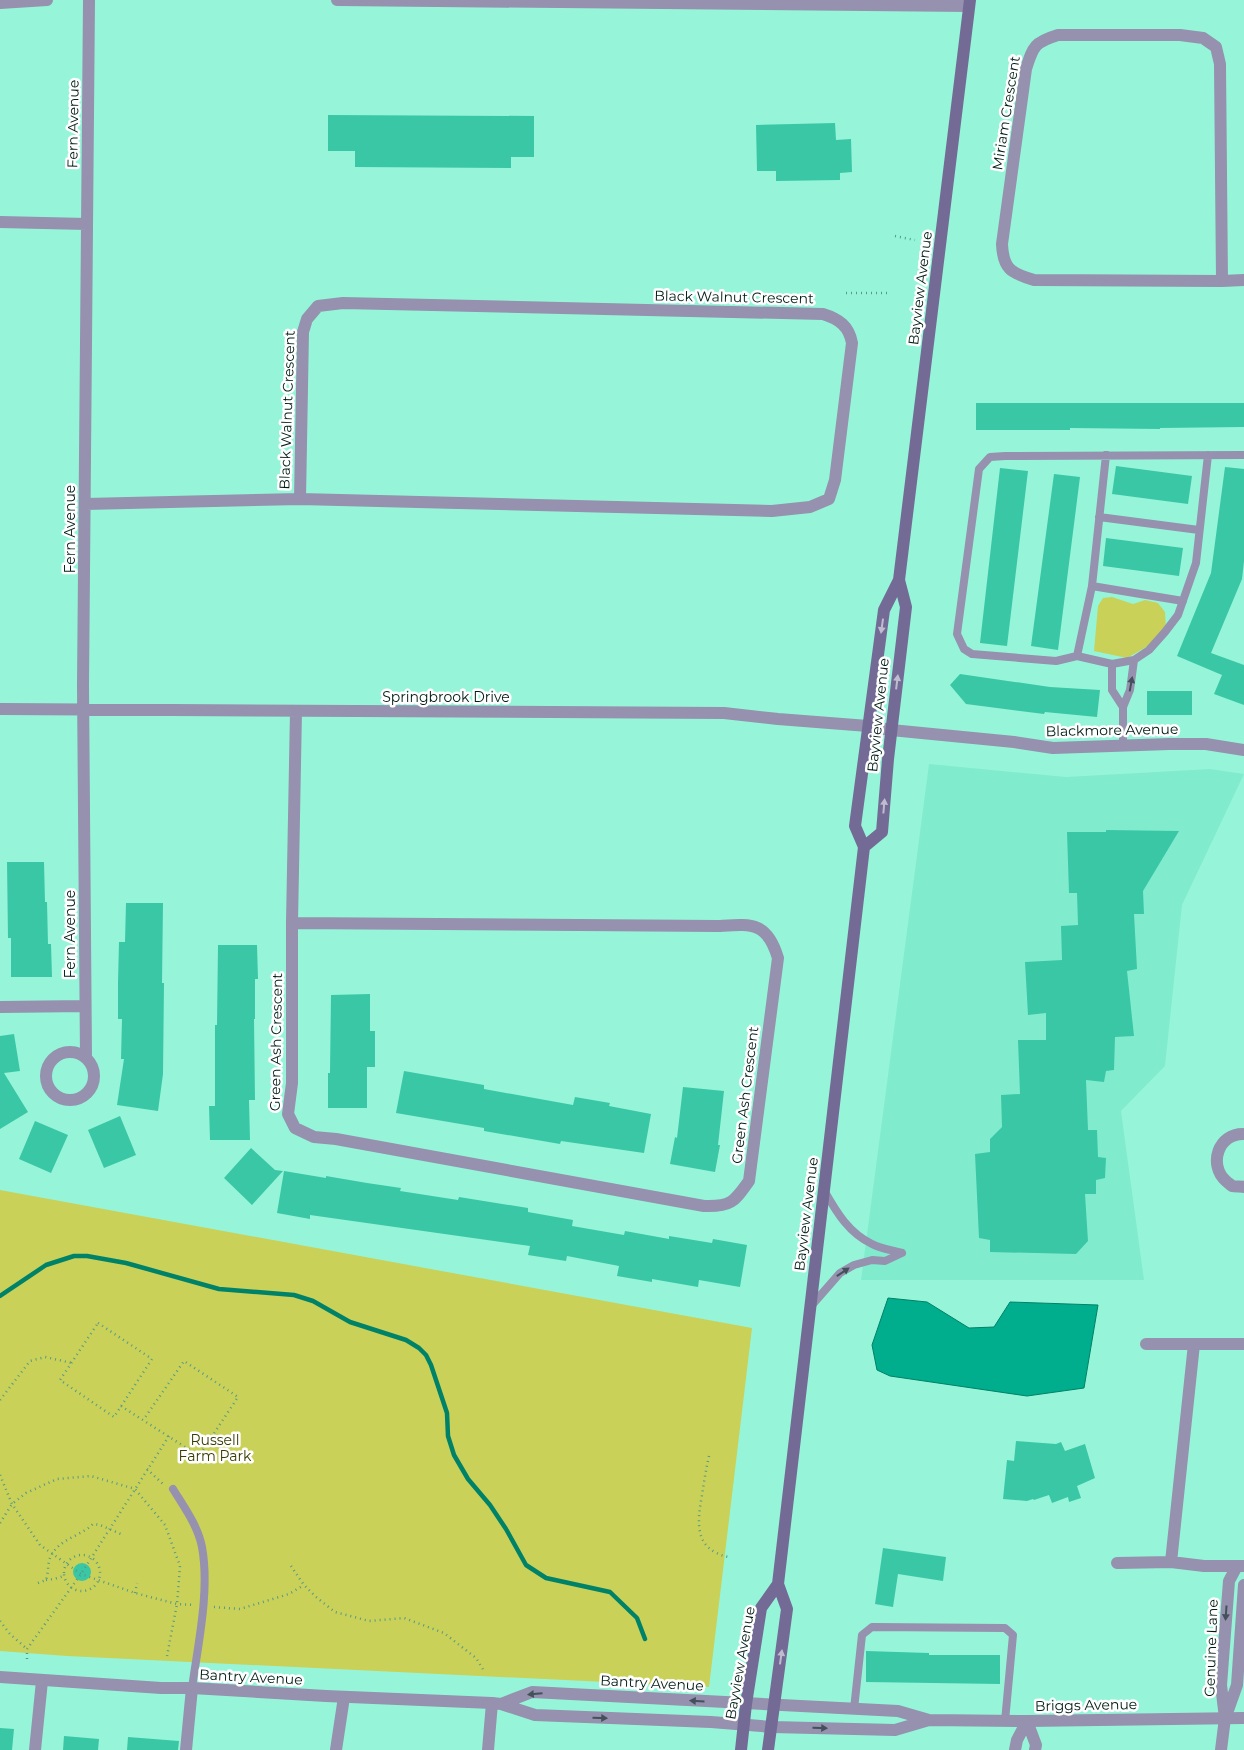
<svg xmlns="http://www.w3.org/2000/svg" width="1244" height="1750" font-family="Montserrat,sans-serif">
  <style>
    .built { fill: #81eccd }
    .green { fill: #c9d158 }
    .water { fill: #00ad8c; stroke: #008268 }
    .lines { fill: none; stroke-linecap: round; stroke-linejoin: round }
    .stream { stroke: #008268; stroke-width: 4.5 }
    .building { fill: #3ac7a5 }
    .path { stroke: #579a86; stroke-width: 2.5; stroke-dasharray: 1 4; stroke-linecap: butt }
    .service { stroke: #9591af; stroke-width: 8 }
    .minor { stroke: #9591af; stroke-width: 12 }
    .tertiary { stroke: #9591af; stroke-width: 12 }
    .secondary { stroke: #736b96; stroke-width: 12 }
    .oneway { fill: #c0bcd0 }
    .oneway2 { fill: #43515a }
    .labels { text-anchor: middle; stroke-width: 5; stroke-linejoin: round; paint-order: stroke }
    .street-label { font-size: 14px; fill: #001c15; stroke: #fff }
    .park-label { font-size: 14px; fill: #393b00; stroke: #fff }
  </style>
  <rect width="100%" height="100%" fill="#96f5d8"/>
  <!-- built -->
  <path class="built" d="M929,764L1066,777L1210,769L1244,774L1182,905L1165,1066L1121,1111L1144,1280H861Z"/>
  <!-- green -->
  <path class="green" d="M1112,597L1133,604L1145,600L1158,603L1165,612L1166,629L1148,646L1127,658L1094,651L1098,606L1103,598Z
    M0,1190L752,1328L709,1687L67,1656L0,1651Z"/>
  <!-- water -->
  <path class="water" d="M888,1298L927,1302L969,1328L994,1327L1010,1302L1098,1305L1084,1388L1027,1396L890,1376L877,1370L872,1345Z"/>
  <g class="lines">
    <!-- stream -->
    <path class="stream" d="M0,1296L46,1265L74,1256H87L126,1263L219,1289L294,1295L313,1301L350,1322L406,1340L419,1348L426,1355L431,1365L447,1413L448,1436L454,1455L468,1479L490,1505L506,1529L526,1565L546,1578L610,1592L637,1618L645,1639"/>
  </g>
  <!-- building -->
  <path class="building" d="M328,115L534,116V157H511V168L355,167V151H328Z
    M835,123L836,140L851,139L852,172L840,173V180L776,181V171H757L756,125Z
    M976,403H1244V427L1160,428V429L1070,428V430H976Z
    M1116,466L1192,476L1188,504L1112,494Z
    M1225,467L1244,469V561L1242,579L1211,653L1244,665V705L1214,694L1222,675L1177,656L1211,573Z
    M1000,468L1028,471L1007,646L980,643Z
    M1054,474L1080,477L1058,650L1031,646Z
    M1106,538L1183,548L1179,576L1103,566Z
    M960,674L1050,687L1100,690L1097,717L1045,712L1044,714L966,704L950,685Z
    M1147,691H1192V715H1147Z
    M1106,830L1179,831L1143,891L1144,914H1134L1137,969L1127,971L1134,1036L1115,1037L1114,1070L1106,1071L1104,1082L1086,1080L1088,1130H1097L1098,1157L1106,1158L1105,1178L1096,1180V1194H1085L1088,1241L1076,1254L990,1252V1240L979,1238L975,1154L990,1152V1139L1002,1127L1001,1095L1020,1094L1018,1040H1046V1013L1028,1015L1025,962L1062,960L1061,926L1078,925L1077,893H1069L1067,832H1106Z
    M7,862H44L45,902H47L48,944H51L52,977H11V938H8Z
    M126,903H163L162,983H164L163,1074L158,1111L117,1105L124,1059H121L122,1019H118V983L119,942H125Z
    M218,945H257L258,979H255V1019H254L255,1100H249L250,1140H210L209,1106H215V1025H217Z
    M370,994V1031H375V1067H367V1108H328V1073H330L331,995Z
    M14,1034L20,1071L4,1073L28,1112L0,1129V1036Z
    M404,1071L484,1085V1089L573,1105L575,1097L610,1103L609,1106L651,1114L644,1153L561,1141L560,1144L484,1131V1128L396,1113Z
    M683,1087L724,1091L718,1145H720L715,1172L670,1164L675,1137L677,1138Z
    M120,1116L136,1155L104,1168L88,1130Z
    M35,1121L68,1135L51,1173L19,1159Z
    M251,1148L275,1170L283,1171L252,1205L224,1178Z
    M284,1171L326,1178V1176L367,1183L401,1188L400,1191L458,1200L459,1197L528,1208V1212L573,1220L572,1226L624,1235L625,1231L669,1239V1236L712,1243L713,1239L747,1245L740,1287L699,1280L698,1287L652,1279V1282L617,1276L619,1266L567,1256L566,1261L528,1255L530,1246L310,1215V1219L277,1213Z
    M1016,1441L1056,1444L1061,1442L1065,1451L1085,1444L1095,1478L1077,1486L1081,1498L1069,1502L1068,1497L1052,1503L1049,1495L1034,1500L1033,1499L1027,1501L1003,1499L1007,1460L1014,1461Z
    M883,1548L946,1557L943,1581L898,1574L893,1607L875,1604Z
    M73 1572a9 9 0 1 1 18 0a9 9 0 1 1-18 0Z
    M866,1651L929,1653V1655H1000V1684L866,1682Z
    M0,1728L14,1729L12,1750H0Z
    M64,1736L99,1739L98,1750H63Z
    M128,1737L179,1741L178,1750H127Z"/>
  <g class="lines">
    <!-- path -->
    <path class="path" d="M895,236L915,240
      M846,293H888
      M98,1323L152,1359L114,1417L60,1380Z
      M0,1400L30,1361L45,1357L72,1363
      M121,1406L199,1456L238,1397L184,1361L144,1419
      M709,1456C706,1469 704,1482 702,1495C697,1523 694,1549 728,1557
      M147,1469L164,1485
      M0,1475L12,1504L40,1545L81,1574L135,1593L177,1604L194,1605
      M0,1523L12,1504L26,1493L57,1479L91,1476L135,1489L165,1525L180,1566L177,1604L167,1656
      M64 1573a18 18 0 1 1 36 0a18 18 0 1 1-36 0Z
      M291,1566L304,1585L316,1597L335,1612L369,1621L404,1618L444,1633L476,1658L484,1671
      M46,1580L54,1579L64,1576
      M38,1583L46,1580C49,1572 47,1563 51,1556C59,1539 81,1536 93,1524L100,1525L123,1535
      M135,1593L137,1583
      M214,1607L240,1609L289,1594L304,1585
      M0,1621L10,1634L27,1649
      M27,1659V1649L81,1574L169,1436"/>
    <!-- service -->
    <path class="service" d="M1208,455L1196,563L1178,615L1165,632L1149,650L1134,660L1112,664L1077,656L1056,661L972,654L964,649L957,634L979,469L990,457L1005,456C1084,456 1164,455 1244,455
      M1099,517L1199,530
      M1092,586L1183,601
      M1077,656L1092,586L1106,455
      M1112,664V690L1123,707
      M1123,745V707L1130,690L1134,660
      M825,1192C837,1213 849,1233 872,1244C881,1249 892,1250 902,1253
      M812,1305L840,1273L854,1265L872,1260L885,1261L902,1253
      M173,1489C184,1507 198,1526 202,1547C210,1591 198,1644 192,1688
      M854,1709L862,1635L872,1627L1005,1628L1013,1635L1005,1721"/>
    <!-- minor -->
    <path class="minor" d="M337,0L969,6
      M0,3L47,0
      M0,222L87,224
      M1222,281L1220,64L1216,47L1203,38L1180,35H1058C1035,42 1033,46 1026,69L1002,244C1003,269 1011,273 1034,280L1222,281L1244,280
      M85,504L300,499L772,511L810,507L829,499L835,480L852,343C849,326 839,319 823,314L343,303L318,306L307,319L303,332L300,499
      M0,709L724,713L778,719L868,726L891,730L1014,742L1053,748L1169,744H1206L1244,750
      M292,923L718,926C751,924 767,921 778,958L749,1181C734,1202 731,1207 704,1206L336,1139L314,1137L295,1128L288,1114L292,1083V923L296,711
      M0,1007L85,1006
      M46 1076a24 24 0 1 1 48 0a24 24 0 1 1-48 0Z
      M86,1058L83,686L89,0
      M1244,1134C1218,1133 1208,1165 1226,1181C1227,1182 1231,1185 1232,1186C1235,1187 1241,1186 1244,1187
      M1146,1344H1194
      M1244,1344H1194L1171,1562L1204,1566H1244
      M1117,1563L1171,1562
      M1226,1716L1237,1685L1244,1585
      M1027,1721L1036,1745L1035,1750
      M35,1750L42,1681
      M186,1750L192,1688
      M336,1750L344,1697
      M488,1750L492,1703
      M1015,1750L1017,1740L1027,1721
      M1221,1750L1225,1718L1221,1685L1229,1581L1237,1566"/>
    <!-- tertiary -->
    <path class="tertiary" d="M0,1677L161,1688H192L326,1696L492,1703L501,1704L535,1715L711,1722L772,1727L895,1730L929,1720
      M501,1704L532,1692L898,1711L929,1720L1027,1721L1244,1718"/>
    <!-- secondary -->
    <path class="secondary" d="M864,847L882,832L888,759L906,607L899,580
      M741,1750L746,1704L761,1608L778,1584
      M768,1750L787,1609L778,1584L864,847L855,826L884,610L899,580L970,0"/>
  </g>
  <!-- one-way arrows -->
  <defs><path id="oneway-solid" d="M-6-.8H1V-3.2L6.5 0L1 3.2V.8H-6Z" transform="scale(1.25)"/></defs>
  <g class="oneway">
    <use href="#oneway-solid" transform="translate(882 626) rotate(98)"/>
    <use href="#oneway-solid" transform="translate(897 682) rotate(-83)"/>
    <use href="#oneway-solid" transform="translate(884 806) rotate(-85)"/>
    <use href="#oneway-solid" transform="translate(781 1657) rotate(-82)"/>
  </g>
  <g class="oneway2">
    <use href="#oneway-solid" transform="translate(1131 684) rotate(-80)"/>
    <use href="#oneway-solid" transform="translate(843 1272) rotate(-34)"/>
    <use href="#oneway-solid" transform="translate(1226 1613) rotate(94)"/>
    <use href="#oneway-solid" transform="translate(535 1694) rotate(175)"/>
    <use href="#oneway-solid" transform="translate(697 1701) rotate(-177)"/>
    <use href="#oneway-solid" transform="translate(600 1718) rotate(2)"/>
    <use href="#oneway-solid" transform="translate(820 1728) rotate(2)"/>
  </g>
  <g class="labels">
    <!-- street labels -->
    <g class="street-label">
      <text transform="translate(1006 113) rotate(-81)" y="5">Miriam Crescent</text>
      <text transform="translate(73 124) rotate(-89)" y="5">Fern Avenue</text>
      <text transform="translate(920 288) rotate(-83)" y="5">Bayview Avenue</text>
      <text transform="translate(734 297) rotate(1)" y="5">Black Walnut Crescent</text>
      <text transform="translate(287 410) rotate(-88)" y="5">Black Walnut Crescent</text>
      <text transform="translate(70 529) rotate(-90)" y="5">Fern Avenue</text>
      <text x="446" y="702">Springbrook Drive</text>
      <text transform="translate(878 715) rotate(-84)" y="5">Bayview Avenue</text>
      <text transform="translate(1112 730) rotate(-1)" y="5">Blackmore Avenue</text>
      <text transform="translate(70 934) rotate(-90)" y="5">Fern Avenue</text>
      <text transform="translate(276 1042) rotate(-89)" y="5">Green Ash Crescent</text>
      <text transform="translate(745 1095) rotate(-83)" y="5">Green Ash Crescent</text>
      <text transform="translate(806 1214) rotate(-83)" y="5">Bayview Avenue</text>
      <text transform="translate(1211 1648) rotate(-88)" y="5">Genuine Lane</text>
      <text transform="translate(740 1663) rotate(-80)" y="5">Bayview Avenue</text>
      <text transform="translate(251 1677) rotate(3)" y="5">Bantry Avenue</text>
      <text transform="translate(652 1683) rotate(3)" y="5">Bantry Avenue</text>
      <text transform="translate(1086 1705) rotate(-1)" y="5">Briggs Avenue</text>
    </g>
    <!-- park labels -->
    <g class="park-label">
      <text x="215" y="1445">Russell<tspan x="215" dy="16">Farm Park</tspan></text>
    </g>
  </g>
</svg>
